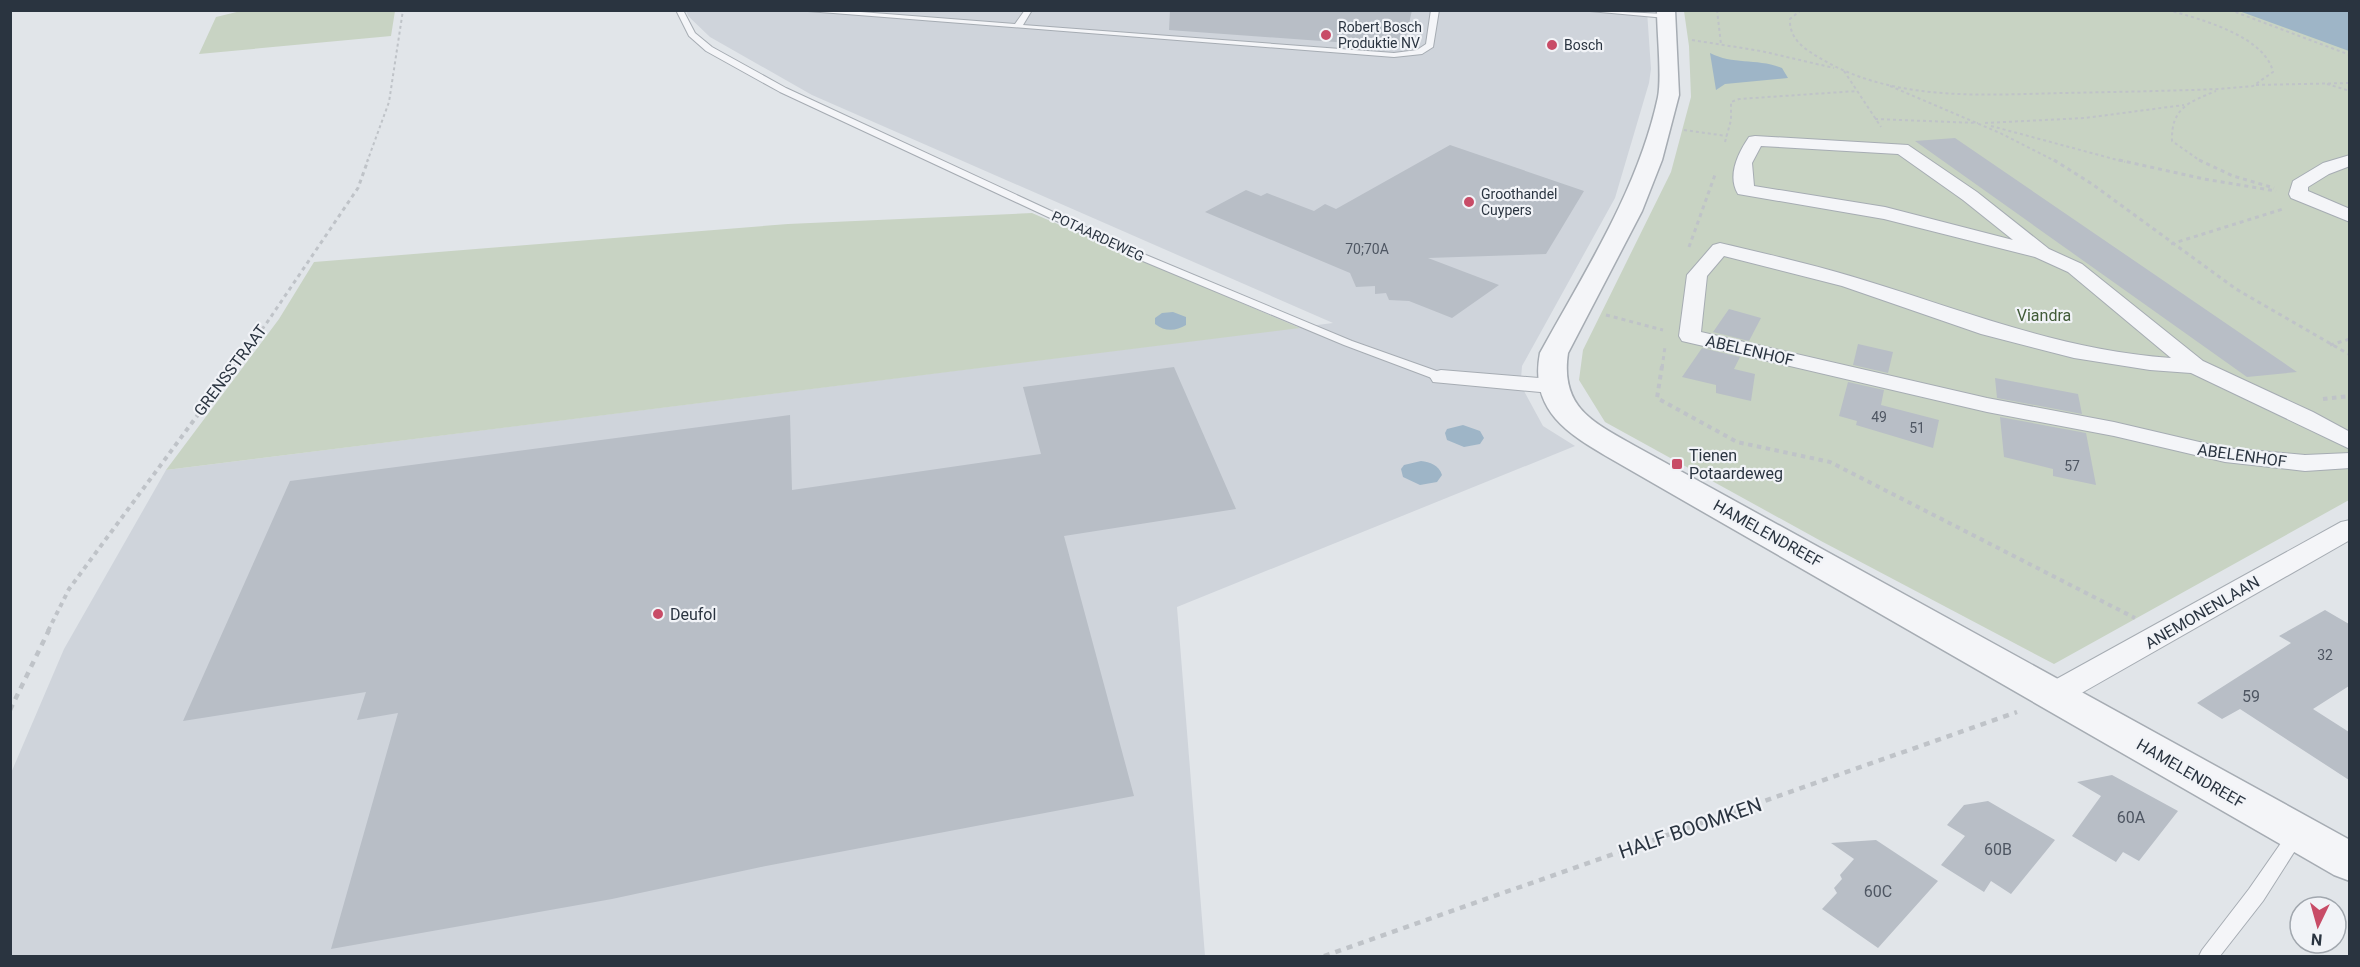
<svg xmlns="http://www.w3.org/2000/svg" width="2360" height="967" font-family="Roboto,sans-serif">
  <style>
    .built { fill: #cfd4db }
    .green { fill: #c8d3c3 }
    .water { fill: #9eb5c7 }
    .building { fill: #b8bec6 }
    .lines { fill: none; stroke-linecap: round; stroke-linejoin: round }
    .service-casing { stroke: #a6acb3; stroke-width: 2 }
    .minor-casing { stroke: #a6acb3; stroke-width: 2 }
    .tertiary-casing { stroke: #a6acb3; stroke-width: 3 }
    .path-far3 { stroke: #bfc3c8; stroke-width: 2; stroke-dasharray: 3 3; stroke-linecap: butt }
    .path-far2 { stroke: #bfc3c8; stroke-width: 3; stroke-dasharray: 4 4; stroke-linecap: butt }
    .path-far1 { stroke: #bfc3c8; stroke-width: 4; stroke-dasharray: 4.5 4.5; stroke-linecap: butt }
    .path { stroke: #bfc3c8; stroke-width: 4.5; stroke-dasharray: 6 6; stroke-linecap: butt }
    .service { fill: #f4f5f8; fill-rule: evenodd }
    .minor { fill: #f4f5f8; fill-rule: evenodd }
    .tertiary { fill: #f4f5f8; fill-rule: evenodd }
    .poi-dot { fill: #c84c67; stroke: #f1f3f7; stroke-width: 2 }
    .labels { text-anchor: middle; stroke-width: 4.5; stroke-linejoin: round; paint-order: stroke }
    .far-poi-label { font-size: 14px; fill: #2a3440; stroke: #f1f3f7; text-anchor: start }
    .far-street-label { font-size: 14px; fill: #2a3440; stroke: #f1f3f7 }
    .number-label { font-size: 14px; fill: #4e5662 }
    .park-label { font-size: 16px; fill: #415b38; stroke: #f1f3f7 }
    .street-label { font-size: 16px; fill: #2a3440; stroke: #f1f3f7 }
    .poi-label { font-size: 16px; fill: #2a3440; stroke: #f1f3f7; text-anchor: start }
    .near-number-label { font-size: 16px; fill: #4e5662 }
    .near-street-label { font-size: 20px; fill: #2a3440; stroke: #f1f3f7 }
  </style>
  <rect width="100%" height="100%" fill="#e1e5e9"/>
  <!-- built -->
  <path class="built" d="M686,11H1647L1651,69L1649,83L1615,198L1522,366L1521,379L1524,391L1543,426L1575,446L1177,607L1205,956H11V773L64,649L166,470L1333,323L812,95L710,37L688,16Z"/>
  <!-- green -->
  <path class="green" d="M245,10H395V11L391,36L199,54L216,17Z
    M1684,11H2349V500L2054,664L1821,541L1605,422L1579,380L1583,350L1671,172L1691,97L1689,46Z
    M1032,213L1300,328L166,470L279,319L314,262L788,224Z"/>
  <!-- water -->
  <path class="water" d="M2239,11H2349V51Z
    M1710,53C1733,65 1757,58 1782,68L1788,78L1725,84L1716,90Z
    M1173,312L1186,317V325C1176,331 1165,332 1155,324V318L1162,313Z
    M1463,425L1480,431L1484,438L1480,444L1464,447L1447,440L1445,433L1447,429Z
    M1421,461C1430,462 1439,465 1442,475L1437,482L1420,485L1403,477L1401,469L1404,465Z"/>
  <!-- building -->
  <path class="building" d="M1170,10H1412L1404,47L1169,30Z
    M1955,138L2297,372L2247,377L1915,141Z
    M1450,145L1584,191L1546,254L1428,258L1499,285L1452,318L1409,301L1389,300L1386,293L1375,294V286L1356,287L1350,273L1205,212L1246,190L1261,196L1267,193L1314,211L1325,204L1336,209Z
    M1729,309L1761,318L1749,341L1713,332Z
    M1858,344L1893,352L1888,373L1853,365Z
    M1702,348L1740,357L1734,369L1755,374L1751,401L1716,393V385L1682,377Z
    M1174,367L1236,509L1064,536L1134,796L761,867L612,899L331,949L398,713L357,720L366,692L183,721L290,481L790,415L792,490L1041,454L1023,387Z
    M1995,378L2078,394L2082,414L1997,398Z
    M1848,382L1884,390L1881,405L1939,420L1933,448L1856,425L1857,421L1839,416Z
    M2000,417L2086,433L2096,485L2053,476V469L2004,457Z
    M2325,610L2349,624V686L2313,709L2349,732V780L2240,709L2222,719L2197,703L2291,643L2279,636Z
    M2112,775L2178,811L2139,861L2123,852L2116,862L2072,836L2101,796L2077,782Z
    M1988,801L2055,840L2011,894L1991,881L1984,892L1941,865L1965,836L1947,825L1964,805Z
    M1876,840L1938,881L1878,948L1822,909L1837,893L1834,888L1842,879L1840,875L1854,859L1831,843Z"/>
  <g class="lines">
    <!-- service casing -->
    <g class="service-casing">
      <path id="service" d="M676,10H683L695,33L712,47L786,88L1146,255L1352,341L1445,374L1447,377L1445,380H1437L1344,345L1138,259L780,92L706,51L689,36Z
        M795,10H835L1015,24L1025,10H1032L1023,25L1394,53L1417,50L1426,44L1431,10H1439L1433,47L1422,54L1394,57Z
        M1579,10L1666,14L1670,16L1666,18Z
        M2296,828L2302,830L2305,835L2263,901L2220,956H2199L2202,950L2249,889L2290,830Z"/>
    </g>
    <!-- minor casing -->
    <g class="minor-casing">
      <path id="minor" d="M1755,136L1908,145L1977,192L2049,249L2082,264L2203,361L2313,412L2350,432V449L2191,373L2150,370L2074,358L1981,334L1842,286L1724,256L1707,276L1701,332L1987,398L2114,422L2225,448L2305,455L2350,453V468L2305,471L2225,462L2114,436L1987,412L1682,341L1679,336L1687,275L1713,245L1720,243C1766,254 1812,264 1857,278C1963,310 2059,350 2171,358L2068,272L2035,257L1884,219L1738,194C1727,176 1738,153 1749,137ZM1761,146L1898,154L1963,200L2013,240L1885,207L1754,186L1752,163Z
        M2350,155V166L2329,174L2308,187V191L2350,209V222L2291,198L2289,194L2293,181L2323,163Z
        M1441,370L1551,379L1559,381L1563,386L1559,391L1551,393L1433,382L1430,377L1433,372Z
        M2350,520V540L2064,703L2053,706L2042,703L2038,695L2042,687L2341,522Z"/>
    </g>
    <!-- tertiary casing -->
    <g class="tertiary-casing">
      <path id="tertiary" d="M1657,10H1675L1679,95L1662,160L1642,211L1568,353C1560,408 1593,422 1635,446L2350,840V881L2334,875L1613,460C1568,434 1529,411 1540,353C1585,271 1638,190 1658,97C1662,77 1657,33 1657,10Z"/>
    </g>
    <!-- path-far3 -->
    <path class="path-far3" d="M1717,10L1721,44
      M1801,10L1790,19C1789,38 1803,48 1818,57C1892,102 1980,95 2063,93C2115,92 2167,91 2219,89L2253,86L2273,72C2265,36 2200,19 2168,10
      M2230,10L2350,55
      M1692,40L1761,51L1834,68
      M1844,71L1881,127
      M2327,84L2350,91
      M2256,85L2350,83
      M1890,86L2000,133L2057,162
      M1875,119L1978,123
      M1985,123L2085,118L2184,105
      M1991,126L2125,162
      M1684,130L1727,136
      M1725,142L1731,120V102L1739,99L1857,91
      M367,162L389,102L403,10
      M2202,162L2172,141C2171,108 2189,102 2216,91"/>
    <!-- path-far2 -->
    <path class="path-far2" d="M2054,160L2092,184L2236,289L2350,355
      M2119,160L2204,179L2276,191
      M2199,160L2233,176L2274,188
      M2171,244L2283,209
      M1689,247L1716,172
      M1606,315L1663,330
      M2330,345L2350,339
      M233,368L266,324L358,188L368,160
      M1662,368L1665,347"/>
    <!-- path-far1 -->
    <path class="path-far1" d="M1662,366L1657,398L1737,442L1830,462L2135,618
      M2323,399L2350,396
      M48,631L69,589L234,366"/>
    <!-- path -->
    <path class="path" d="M10,710L49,630
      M1324,956L2017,712"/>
    <!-- service -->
    <use href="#service" class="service"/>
    <!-- minor -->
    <use href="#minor" class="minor"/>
    <!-- tertiary -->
    <use href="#tertiary" class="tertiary"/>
  </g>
  <!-- markers -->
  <g class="poi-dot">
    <circle cx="1326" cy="35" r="6"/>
    <circle cx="1552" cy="45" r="6"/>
    <circle cx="1469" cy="202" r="6"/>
    <rect x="1671" y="458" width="12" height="12" rx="3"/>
    <circle cx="658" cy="614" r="6"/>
  </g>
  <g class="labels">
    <!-- far-poi labels -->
    <g class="far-poi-label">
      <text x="1338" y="32">Robert Bosch<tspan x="1338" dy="16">Produktie NV</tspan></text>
      <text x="1564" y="50">Bosch</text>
      <text x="1481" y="199">Groothandel<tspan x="1481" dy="16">Cuypers</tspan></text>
    </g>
    <!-- far-street labels -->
    <g class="far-street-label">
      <text transform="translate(1098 236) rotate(25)" y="5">POTAARDEWEG</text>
    </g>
    <!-- number labels -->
    <g class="number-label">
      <text x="1367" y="254">70;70A</text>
      <text x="1879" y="422">49</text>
      <text x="1917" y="433">51</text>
      <text x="2072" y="471">57</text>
      <text x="2325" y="660">32</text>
    </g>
    <!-- park labels -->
    <g class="park-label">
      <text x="2044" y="321">Viandra</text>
    </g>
    <!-- street labels -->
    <g class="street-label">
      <text transform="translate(1750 350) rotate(13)" y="6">ABELENHOF</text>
      <text transform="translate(230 370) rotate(-53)" y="6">GRENSSTRAAT</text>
      <text transform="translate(2242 455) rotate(8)" y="6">ABELENHOF</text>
      <text transform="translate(1768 533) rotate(29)" y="6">HAMELENDREEF</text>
      <text transform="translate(2202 612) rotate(-30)" y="6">ANEMONENLAAN</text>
      <text transform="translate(2191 773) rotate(30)" y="6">HAMELENDREEF</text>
    </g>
    <!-- poi labels -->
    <g class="poi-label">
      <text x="1689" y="461">Tienen<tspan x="1689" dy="18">Potaardeweg</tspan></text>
      <text x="670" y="620">Deufol</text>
    </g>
    <!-- near-number labels -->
    <g class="near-number-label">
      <text x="2251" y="702">59</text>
      <text x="2131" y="823">60A</text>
      <text x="1998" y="855">60B</text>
      <text x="1878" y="897">60C</text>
    </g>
    <!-- near-street labels -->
    <g class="near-street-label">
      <text transform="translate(1690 828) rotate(-19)" y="7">HALF BOOMKEN</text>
    </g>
  </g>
  <!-- border -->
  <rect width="2360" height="967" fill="none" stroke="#2a3440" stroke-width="24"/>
  <!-- north arrow -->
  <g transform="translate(2318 925) rotate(185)"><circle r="28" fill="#f1f3f7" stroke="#a1a7ae" stroke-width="1.5"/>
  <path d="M0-4.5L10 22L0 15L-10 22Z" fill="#c84c67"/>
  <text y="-9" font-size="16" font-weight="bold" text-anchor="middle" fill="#2a3440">N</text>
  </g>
</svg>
